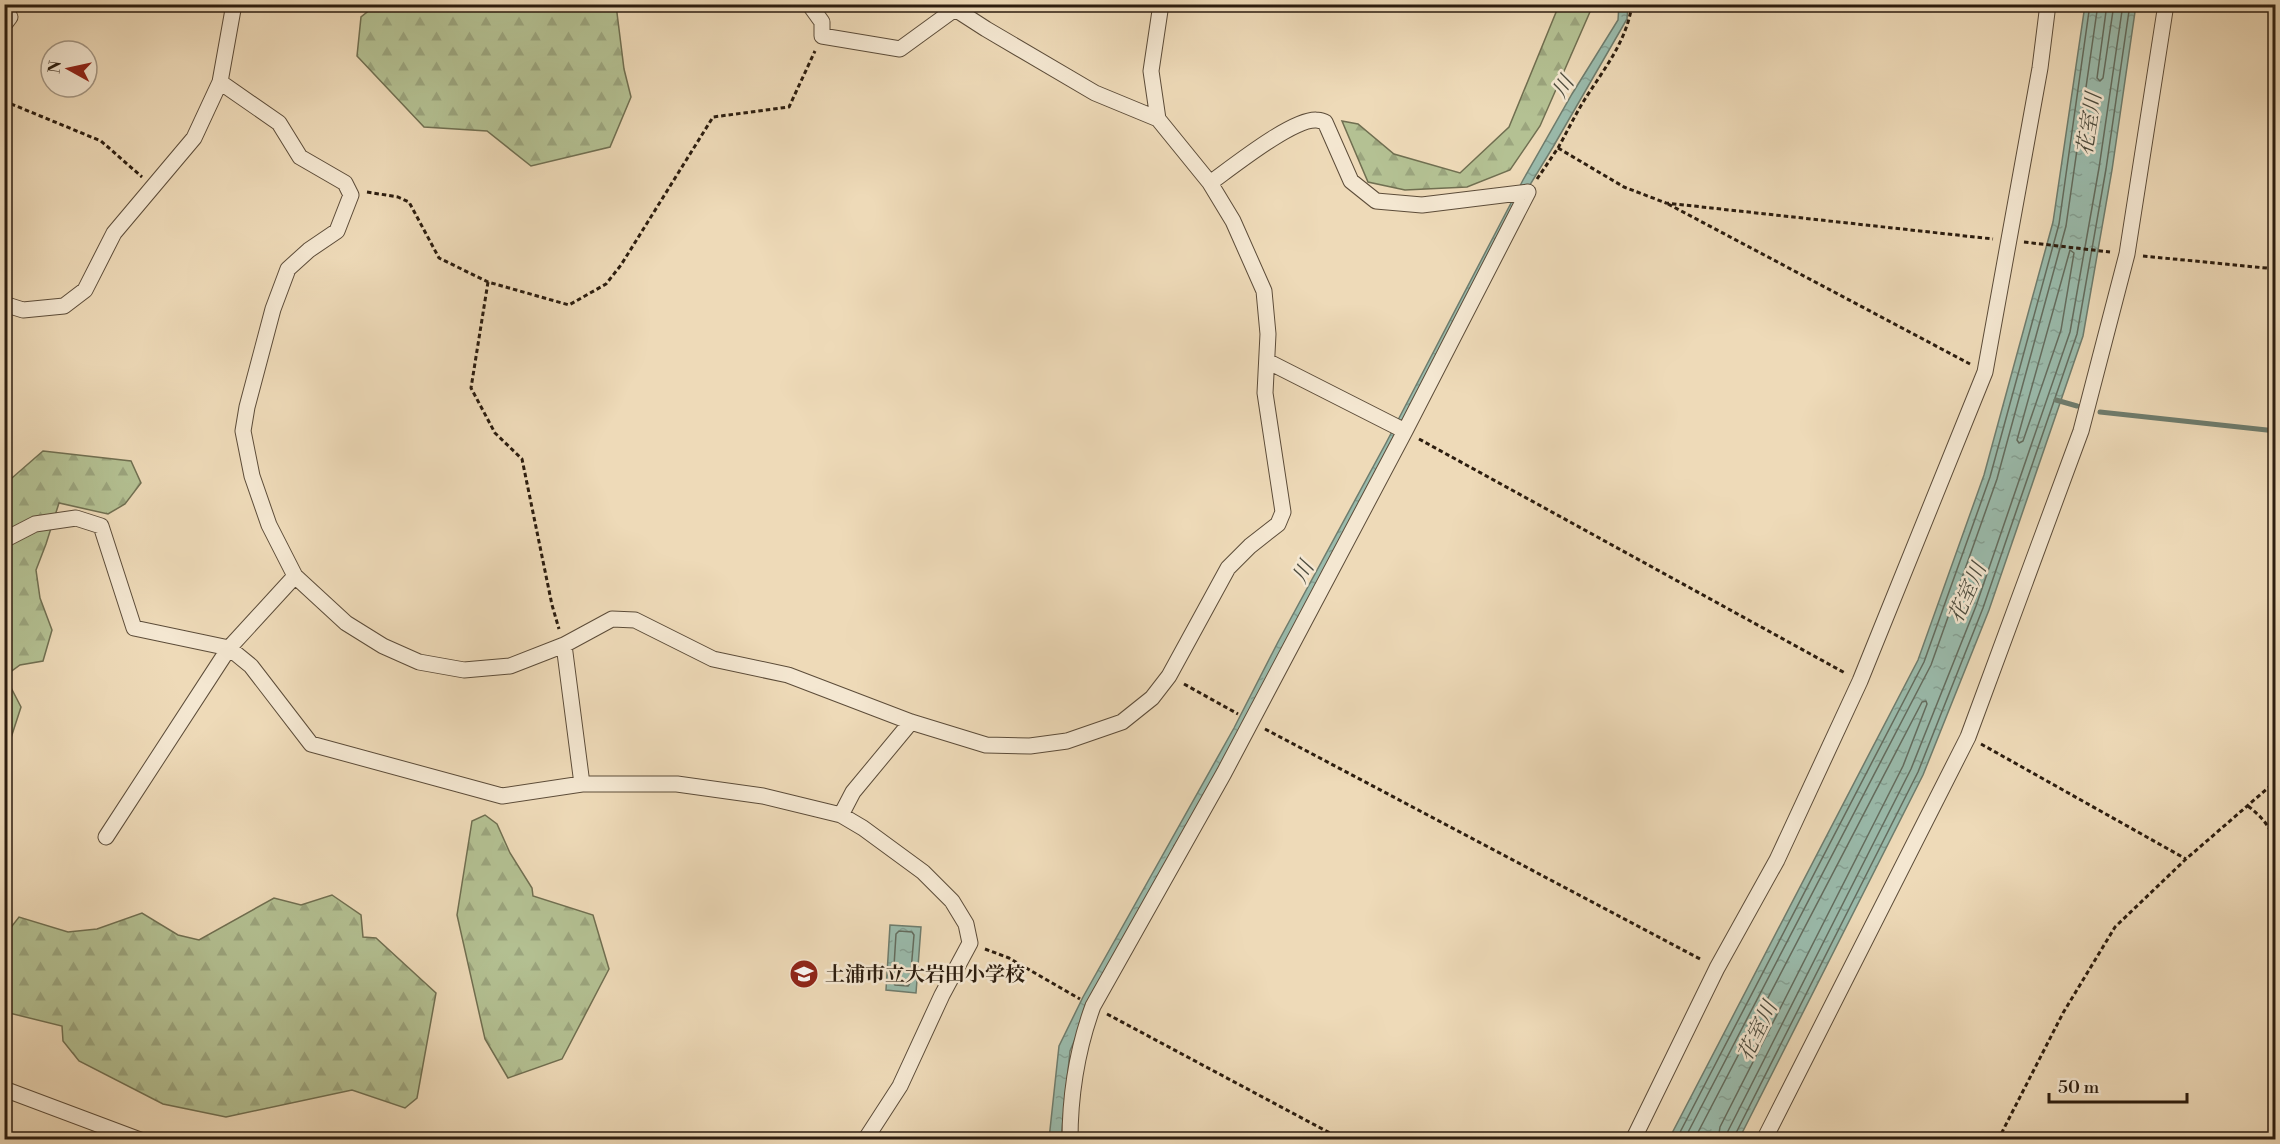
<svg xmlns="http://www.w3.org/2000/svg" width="2280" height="1144" font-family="'Libre Bodoni','Noto Serif JP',serif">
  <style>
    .forest { fill: url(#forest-firs); stroke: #706f51; stroke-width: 1.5 }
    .water { fill: url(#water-ripples); stroke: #6e7c6d; stroke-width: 1.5 }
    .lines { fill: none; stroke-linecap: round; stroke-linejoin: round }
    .shore { stroke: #636c5e; stroke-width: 1.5 }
    .stream { stroke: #6e7c6d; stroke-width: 5 }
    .street-casing { stroke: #5c4c39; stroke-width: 17 }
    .path { stroke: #2c1d0f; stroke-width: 3; stroke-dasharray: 4.5 3; stroke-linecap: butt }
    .street { stroke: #f4e7d1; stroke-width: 15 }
    .labels { text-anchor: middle; stroke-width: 5; stroke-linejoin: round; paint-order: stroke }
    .poi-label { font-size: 20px; font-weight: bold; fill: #2c1d0f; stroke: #f4e7d1; text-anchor: start }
    .water-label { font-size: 21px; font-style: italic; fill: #4d4c3e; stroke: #f4e7d1 }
  </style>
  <defs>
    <pattern id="forest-firs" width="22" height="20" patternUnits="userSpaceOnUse" patternTransform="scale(1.5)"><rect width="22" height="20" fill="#b4c193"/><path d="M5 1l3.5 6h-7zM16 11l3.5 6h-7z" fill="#9ba57e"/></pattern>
    <pattern id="water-ripples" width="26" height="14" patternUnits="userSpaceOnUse" patternTransform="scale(1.5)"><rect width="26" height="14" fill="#9abbac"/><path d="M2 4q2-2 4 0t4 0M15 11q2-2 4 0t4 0" fill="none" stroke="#85a093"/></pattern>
  </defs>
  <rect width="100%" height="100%" fill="#eedab8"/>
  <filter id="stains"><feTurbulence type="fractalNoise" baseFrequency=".00333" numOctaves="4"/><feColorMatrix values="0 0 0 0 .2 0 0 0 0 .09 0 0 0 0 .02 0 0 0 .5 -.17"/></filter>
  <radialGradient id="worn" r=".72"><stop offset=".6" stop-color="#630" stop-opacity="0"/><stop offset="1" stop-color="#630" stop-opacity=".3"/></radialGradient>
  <!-- forest -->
  <path class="forest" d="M376,5H616L624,69L631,97L610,147L531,166L487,131L424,127L357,56L361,17Z
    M1559,5H1593L1540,126L1510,170L1467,187L1405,190L1368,182L1342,121L1358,124L1394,154L1460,173L1509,127Z
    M43,451L131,461L141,483L125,504L108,514L59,503L46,544L36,570L40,598L52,630L43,661L20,665L5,676L21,707L10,741L5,750V484Z
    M485,815L497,824L510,853L532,888L533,896L593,915L609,969L562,1059L508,1078L485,1039L457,915L472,821Z
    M332,895L361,915L363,937L376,938L436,993L417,1098L405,1108L352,1090L226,1117L163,1104L79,1061L63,1041L62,1026L5,1012V935L19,917L68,932L97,929L142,913L178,935L199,940L274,898L301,905Z"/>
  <!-- water -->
  <path class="water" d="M1619,5H1628L1627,19L1553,147L1528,188L1403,427L1084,1018L1070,1051L1061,1139H1049L1059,1046L1083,997L1234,728L1278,642L1386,443L1523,180L1572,94L1618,20Z
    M2085,5H2136L2112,170L2083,336L1989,610L1923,775L1739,1139H1669L1918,660L1984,475L2053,222Z
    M890,925L921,927L916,993L886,990Z"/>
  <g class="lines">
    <!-- shore -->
    <path class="shore" d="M2107,4L2097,78L2100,81L2103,78L2114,4
      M2070,250L2074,253L2061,330L2023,441L2019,443L2017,440Z
      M899,931L912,932L914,935L910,983L908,986L895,985L893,982L896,934Z
      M1676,1140L1924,662L1990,477L2059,224L2090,4
      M1684,1140L1931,665L1997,479L2066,226L2098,4
      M1694,1140L1922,702L1926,701L1927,704L1903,766L1720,1127L1718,1140
      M1727,1140L1728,1131L1911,769L1976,606L2070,332L2099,168L2123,4
      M1734,1140L1735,1135L1918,772L1983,608L2077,334L2106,169L2130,4"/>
    <!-- stream -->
    <path class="stream" d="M2056,400L2077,406
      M2100,412L2276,431"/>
    <!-- street casing -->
    <g class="street-casing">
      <path id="street" d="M4,11L10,17L4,25
        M220,82L279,123L300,157L345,183L351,195L337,231L309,250L288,269L273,309L247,407L243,431L252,476L269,525L295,576L346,623L383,646L419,662L464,670L510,666L564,645L612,619L635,620L713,659L788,675L911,722L986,745L1030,746L1067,741L1122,722L1152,698L1169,676L1228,568L1250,546L1278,524L1283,512L1265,393L1268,334L1264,291L1233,221L1210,183L1158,119L1095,93L986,29L955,9L900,49L822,36V22L809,4
        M1158,119L1151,71L1161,4
        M1210,183C1231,168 1292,119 1316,120C1319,120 1322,121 1325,122L1351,181L1376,201L1422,205L1528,192
        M4,304L23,310L64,306L85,290L114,233L194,138L220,82L234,4
        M1267,361L1405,431
        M4,540L35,524L76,518L101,526L134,628L229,648L251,666L311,744L502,796L582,784H677L763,796L841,815L863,828L923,872L952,901L966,924L970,943L942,995L900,1086L865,1140
        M564,645L582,784
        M841,815L853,792L911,722
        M106,837L229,648L295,576
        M4,1089L140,1140
        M1070,1140C1070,1094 1077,1050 1093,1006L1224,773L1405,431L1528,192
        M1633,1140L1717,968L1777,860L1860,681L1985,372L2040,68L2048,4
        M1764,1140L1968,737L2081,431L2127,254L2166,4"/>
    </g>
    <!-- path -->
    <path class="path" d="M4,101L101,141L142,177
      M1558,148C1567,132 1575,115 1585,99C1604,69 1627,41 1632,4
      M1537,179L1558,148L1624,187L1666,203L1993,239
      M367,192L398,197L409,202L439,258L488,282L569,305L606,284L621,265L713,117L789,107L815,51
      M1668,204L1970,364
      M2024,242L2110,252
      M2143,256L2276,269
      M488,282L471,388L495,433L522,459L552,605L559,629
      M1419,439L1845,673
      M1184,684L1238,714
      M1265,729L1702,960
      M1981,744L2186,859
      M2248,806C2262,817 2271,827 2276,845
      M985,949L1009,958L1080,999
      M1107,1014L1343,1140
      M1998,1140L2063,1013L2115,927L2186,859L2276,781"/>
    <!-- street -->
    <use href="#street" class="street"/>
  </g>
  <!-- icons -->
  <defs>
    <g id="school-disc" transform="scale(1.5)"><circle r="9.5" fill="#8f2418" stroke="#f4e7d1"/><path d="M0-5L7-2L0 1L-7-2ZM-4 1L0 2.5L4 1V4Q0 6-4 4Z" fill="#fff"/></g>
  </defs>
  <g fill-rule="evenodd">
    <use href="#school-disc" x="804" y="974"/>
  </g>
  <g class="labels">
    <!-- poi labels -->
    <g class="poi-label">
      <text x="825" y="981">土浦市立大岩田小学校</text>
    </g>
    <!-- water labels -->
    <g class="water-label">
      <text transform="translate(1563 87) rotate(-59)" y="7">川</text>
      <text transform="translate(2089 124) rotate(-81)" y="7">花室川</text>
      <text transform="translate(1303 572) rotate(-62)" y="7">川</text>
      <text transform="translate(1967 593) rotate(-66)" y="7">花室川</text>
      <text transform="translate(1757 1031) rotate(-64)" y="7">花室川</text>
    </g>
  </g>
  <!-- margin -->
  <rect width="2280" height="1144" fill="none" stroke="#eedab8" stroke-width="24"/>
  <rect x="6" y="6" width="2268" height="1132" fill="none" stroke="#2c1d0f" stroke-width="3"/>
  <rect x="12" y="12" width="2256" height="1120" fill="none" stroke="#2c1d0f" stroke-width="1.5"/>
  <!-- north arrow -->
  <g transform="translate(69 69) rotate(278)"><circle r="28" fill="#f4e7d1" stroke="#a49683" stroke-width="1.5"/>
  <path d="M0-4.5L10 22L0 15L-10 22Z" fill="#8f2418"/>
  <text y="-9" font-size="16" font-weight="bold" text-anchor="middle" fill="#2c1d0f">N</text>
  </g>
  <!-- scale -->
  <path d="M2049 1093v9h138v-9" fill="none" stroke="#2c1d0f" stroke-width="3"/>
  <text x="2058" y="1093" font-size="18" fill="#2c1d0f" stroke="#f4e7d1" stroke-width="4.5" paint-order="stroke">50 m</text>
  <rect width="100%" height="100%" filter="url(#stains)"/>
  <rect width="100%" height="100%" fill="url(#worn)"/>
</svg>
